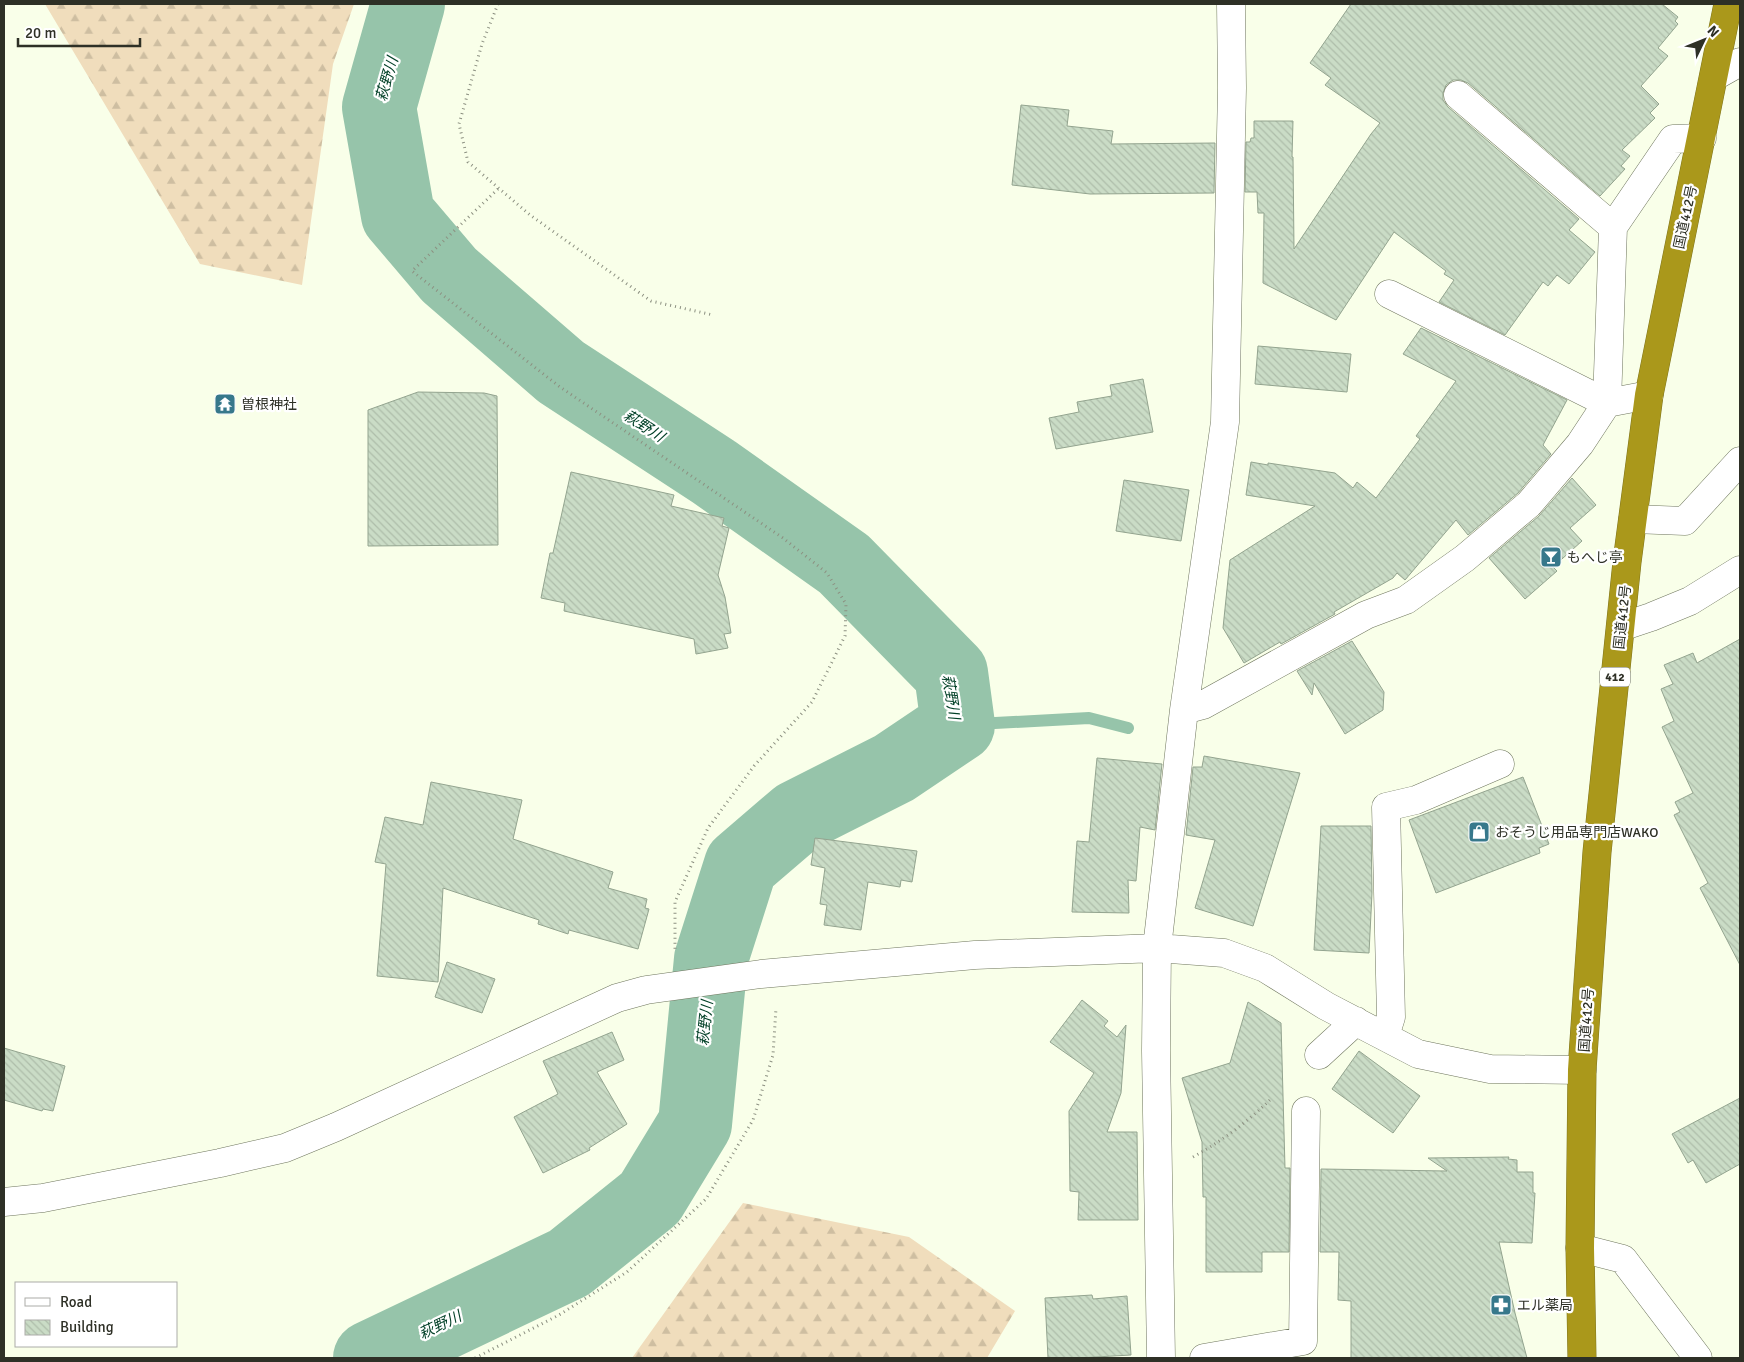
<svg xmlns="http://www.w3.org/2000/svg" width="1744" height="1362" font-family="Signika,'Noto Sans JP',sans-serif">
  <style>
    .forest { fill: url(#forest-firs) }
    .lines { fill: none; stroke-linecap: round; stroke-linejoin: round }
    .stream { stroke: #96c4aa; stroke-width: 12 }
    .river { stroke: #96c4aa; stroke-width: 74 }
    .building { fill: url(#building-back-hatch); stroke: #93a48f }
    .minor-casing { stroke: #6f765e; stroke-width: 29 }
    .highway-casing { stroke: #7f741f; stroke-width: 29 }
    .path { stroke: #8c9081; stroke-width: 3; stroke-dasharray: 1 4; stroke-linecap: butt }
    .minor { stroke: #fff; stroke-width: 28 }
    .highway { stroke: #aa981b; stroke-width: 28 }
    .labels { text-anchor: middle; stroke-width: 4.5; stroke-linejoin: round; paint-order: stroke }
    .shield { fill: #fff; stroke: #6d6e67; stroke-width: 1 }
    .shield-label { font-size: 12px; font-weight: bold; fill: #2e3026 }
    .street-label { font-size: 14px; fill: #2e3026; stroke: #fff }
    .poi-label { font-size: 14px; fill: #2e3026; stroke: #fff; text-anchor: start }
    .water-label { font-size: 15px; font-style: italic; fill: #034128; stroke: #fff }
  </style>
  <defs>
    <pattern id="forest-firs" width="22" height="20" patternUnits="userSpaceOnUse" patternTransform="scale(1.25)"><rect width="22" height="20" fill="#f0ddbc"/><path d="M5 1l3.5 6h-7zM16 11l3.5 6h-7z" fill="#cebea1"/></pattern>
    <pattern id="building-back-hatch" width="6" height="6" patternUnits="userSpaceOnUse" patternTransform="scale(1.25)"><rect width="6" height="6" fill="#cadcc6"/><path d="M-1 5l2 2M0 0l6 6M5-1l2 2" fill="none" stroke="#aebdaa"/></pattern>
  </defs>
  <rect width="100%" height="100%" fill="#f9ffe9"/>
  <!-- forest -->
  <path class="forest" d="M45,4H354L333,64L302,285L200,264Z
    M743,1203L909,1237L1015,1311L987,1358H632Z"/>
  <g class="lines">
    <!-- stream -->
    <path class="stream" d="M958,725L1089,718L1128,728"/>
    <!-- river -->
    <path class="river" d="M370,1358L569,1263L650,1198L695,1124L711,959L741,865L797,817L894,768L958,725L951,673L844,564L714,472L561,372L449,275L398,215L379,107L408,4"/>
  </g>
  <!-- building -->
  <path class="building" d="M1351,4H1662L1678,17L1675,21L1678,24L1658,48L1668,56L1641,86L1659,104L1650,113L1655,118L1622,150L1630,156L1621,166L1625,169L1600,196L1468,83L1461,80H1453L1446,85L1443,93V100L1448,107L1579,219L1569,230L1595,252L1569,284L1557,275L1548,286L1543,282L1505,335L1439,302L1454,280L1444,274L1446,271L1394,232L1336,320L1263,283L1264,213H1258L1257,192H1245L1246,142H1250L1251,138H1254V121H1293L1292,157H1293L1294,249L1371,134L1380,123L1325,85L1331,78L1310,63Z
    M1021,105L1069,110L1067,126L1113,131L1111,144L1215,143L1214,193L1090,194L1012,185Z
    M1421,328L1567,400L1543,445L1551,454L1518,493L1468,535L1456,520L1405,580L1397,573L1393,578L1334,612L1335,614L1281,644L1280,642L1244,663L1223,628L1230,560L1315,506L1246,495L1251,462L1268,465V463L1335,473L1353,488L1357,482L1376,498L1420,439L1416,436L1456,381L1403,354Z
    M1258,346L1351,354L1347,392L1255,384Z
    M1143,379L1153,432L1056,449L1049,418L1079,412L1077,402L1112,396L1110,385Z
    M418,392L484,393L497,396L498,545L368,546V410Z
    M571,472L674,495L671,506L724,518L722,526L729,528L718,575L725,597L731,633L724,634L728,648L696,654L694,639L564,611L565,603L541,598L550,553H553Z
    M1572,478L1596,505L1570,528L1582,541L1553,567L1557,571L1525,599L1489,558L1539,516Z
    M1124,480L1189,490L1181,541L1116,531Z
    M1740,639V965L1700,888L1708,883L1674,815L1680,812L1675,802L1693,793L1662,727L1674,721L1661,689L1673,684L1664,665L1693,653L1697,663Z
    M1352,641L1384,692L1383,710L1345,734L1314,683L1312,695L1297,671Z
    M1204,756L1300,773L1253,926L1195,908L1215,840L1186,835L1193,767H1202Z
    M1097,758L1162,764L1155,830L1140,827L1136,881L1128,880L1129,913L1072,912L1077,841L1089,842Z
    M1523,777L1549,844L1539,848L1540,853L1436,893L1409,820Z
    M431,782L522,800L513,839L613,872L608,888L647,899L645,908L649,909L638,949L569,930L568,934L538,924L539,920L443,888L438,982L377,976L386,864L375,862L385,817L423,825Z
    M1321,826H1371L1372,893L1369,953L1314,950Z
    M815,838L917,851L912,882L901,880L900,887L868,882L861,930L824,925L827,905L820,904L825,868L811,865Z
    M447,962L495,979L482,1013L435,997Z
    M1082,1000L1108,1021L1104,1026L1117,1037L1126,1025L1121,1093L1107,1132H1137L1138,1220H1078L1079,1192L1070,1191L1069,1111L1094,1073L1050,1042Z
    M1248,1002L1281,1023L1285,1168H1290L1289,1252H1262V1272H1206V1197H1203L1202,1142L1182,1078L1230,1063Z
    M612,1032L624,1060L597,1072L627,1124L589,1148L590,1150L543,1173L514,1117L558,1094L543,1061Z
    M4,1048L65,1066L53,1111L43,1109L42,1111L4,1100Z
    M1359,1051L1420,1096L1393,1133L1332,1089Z
    M1740,1098V1164L1706,1183L1693,1160L1688,1163L1672,1134Z
    M1509,1157L1508,1159L1517,1160V1172H1533V1193H1535L1532,1243L1499,1242L1515,1313L1527,1358H1351V1301L1338,1300L1339,1252H1320L1321,1169L1447,1171L1428,1158Z
    M1092,1295L1093,1299L1127,1296L1131,1355L1078,1358H1048L1045,1298Z"/>
  <g class="lines">
    <!-- minor casing -->
    <g class="minor-casing">
      <path id="minor" d="M1715,76L1740,62
        M1458,95L1613,227L1673,139L1702,138
        M1389,294L1607,403L1613,227
        M1633,519L1685,521L1740,461
        M1621,627L1651,617L1690,601L1740,570
        M1184,710L1203,705L1366,615L1406,600L1465,558L1529,504L1580,444L1607,403L1649,395
        M1385,1036L1391,1017L1386,807L1416,800L1500,764
        M1319,1055L1356,1021
        M4,1202L43,1198L220,1163L285,1148L336,1127L617,998L646,990L761,974L975,955L1157,948L1224,953L1265,968L1326,1006L1418,1054L1490,1069L1582,1070
        M1580,1248L1623,1259L1698,1358
        M1161,1358L1156,1051L1157,948L1184,710L1225,422L1232,88L1231,4
        M1204,1358L1303,1341L1306,1111"/>
    </g>
    <!-- highway casing -->
    <g class="highway-casing">
      <path id="highway" d="M1582,1358L1580,1248L1582,1070L1597,852L1627,562L1649,395L1728,4"/>
    </g>
    <!-- path -->
    <path class="path" d="M498,4L482,44L459,124L468,162L530,215L651,301L713,315
      M498,189L412,271L560,387L783,538L827,573L846,604L845,636L812,702L754,766L708,828L675,902V950
      M1193,1157C1225,1139 1246,1123 1272,1098
      M475,1358L559,1315L627,1272L706,1199L753,1120L773,1055L776,1008"/>
    <!-- minor -->
    <use href="#minor" class="minor"/>
    <!-- highway -->
    <use href="#highway" class="highway"/>
  </g>
  <!-- icons -->
  <defs>
    <g id="temple-square" transform="scale(1.125)"><rect x="-9" y="-9" width="18" height="18" rx="4" fill="#37788b" stroke="#fff"/><path d="M0-6L5-2H3V0L6.5 2.5H4V6H1.5V3h-3V6H-4V2.5H-6.5L-3 0V-2H-5Z" fill="#fff"/></g>
    <g id="bar-square" transform="scale(1.125)"><rect x="-9" y="-9" width="18" height="18" rx="4" fill="#37788b" stroke="#fff"/><path d="M-6-5H6L.8 .8V4.5H3.5V6h-7V4.5H-.8V.8Z" fill="#fff"/></g>
    <g id="shop-square" transform="scale(1.125)"><rect x="-9" y="-9" width="18" height="18" rx="4" fill="#37788b" stroke="#fff"/><path d="M-5-2.5h2.3a2.7 3.5 0 0 1 5.4 0H5L5.5 6h-11ZM-1.5-2.5h3a1.5 2.3 0 0 0-3 0Z" fill="#fff"/></g>
    <g id="pharmacy-square" transform="scale(1.125)"><rect x="-9" y="-9" width="18" height="18" rx="4" fill="#37788b" stroke="#fff"/><path d="M-2-6h4v4h4v4h-4v4h-4v-4h-4v-4h4Z" fill="#fff"/></g>
  </defs>
  <g fill-rule="evenodd">
    <use href="#temple-square" x="225" y="404"/>
    <use href="#bar-square" x="1551" y="557"/>
    <use href="#shop-square" x="1479" y="832"/>
    <use href="#pharmacy-square" x="1501" y="1305"/>
  </g>
  <g class="labels">
    <!-- shield labels -->
    <rect class="shield" x="1600" y="667.5" width="30" height="19" rx="4"/>
    <g class="shield-label">
      <text x="1615" y="681">412</text>
    </g>
    <!-- street labels -->
    <g class="street-label">
      <text transform="translate(1685 217) rotate(-78)" y="5">国道412号</text>
      <text transform="translate(1622 617) rotate(-84)" y="5">国道412号</text>
      <text transform="translate(1586 1020) rotate(-86)" y="5">国道412号</text>
    </g>
    <!-- poi labels -->
    <g class="poi-label">
      <text x="241" y="409">曽根神社</text>
      <text x="1567" y="562">もへじ亭</text>
      <text x="1495" y="837">おそうじ用品専門店WAKO</text>
      <text x="1517" y="1310">エル薬局</text>
    </g>
    <!-- water labels -->
    <g class="water-label">
      <text transform="translate(387 79) rotate(-74)" y="5">萩野川</text>
      <text transform="translate(644 426) rotate(33)" y="5">萩野川</text>
      <text transform="translate(951 697) rotate(81)" y="5">萩野川</text>
      <text transform="translate(705 1023) rotate(-84)" y="5">萩野川</text>
      <text transform="translate(440 1325) rotate(-26)" y="5">萩野川</text>
    </g>
  </g>
  <!-- border -->
  <rect width="1744" height="1362" fill="none" stroke="#2e3026" stroke-width="10"/>
  <!-- legend -->
  <rect x="15" y="1282" width="162" height="65" fill="#ffffff" stroke="#abaca8"/>
  <rect x="25" y="1298" width="25" height="8" fill="#ffffff" stroke="#abaca8"/>
  <text x="60" y="1307" font-size="15" fill="#2e3026">Road</text>
  <rect x="25" y="1320" width="25" height="15" fill="url(#building-back-hatch)" stroke="#abaca8"/>
  <text x="60" y="1332" font-size="15" fill="#2e3026">Building</text>
  <!-- north arrow -->
  <g transform="translate(1704 40) rotate(47)" stroke="#ffffff" stroke-width="4" paint-order="stroke">
  <path d="M0-4L9 19L0 12L-9 19Z" fill="#2e3026"/>
  <text y="-8" font-size="14" font-weight="bold" text-anchor="middle" fill="#2e3026">N</text>
  </g>
  <!-- scale -->
  <path d="M18 38v8h122v-8" fill="none" stroke="#2e3026" stroke-width="2.5"/>
  <text x="25" y="38" font-size="15" fill="#2e3026" stroke="#ffffff" stroke-width="4" paint-order="stroke">20 m</text>
</svg>
